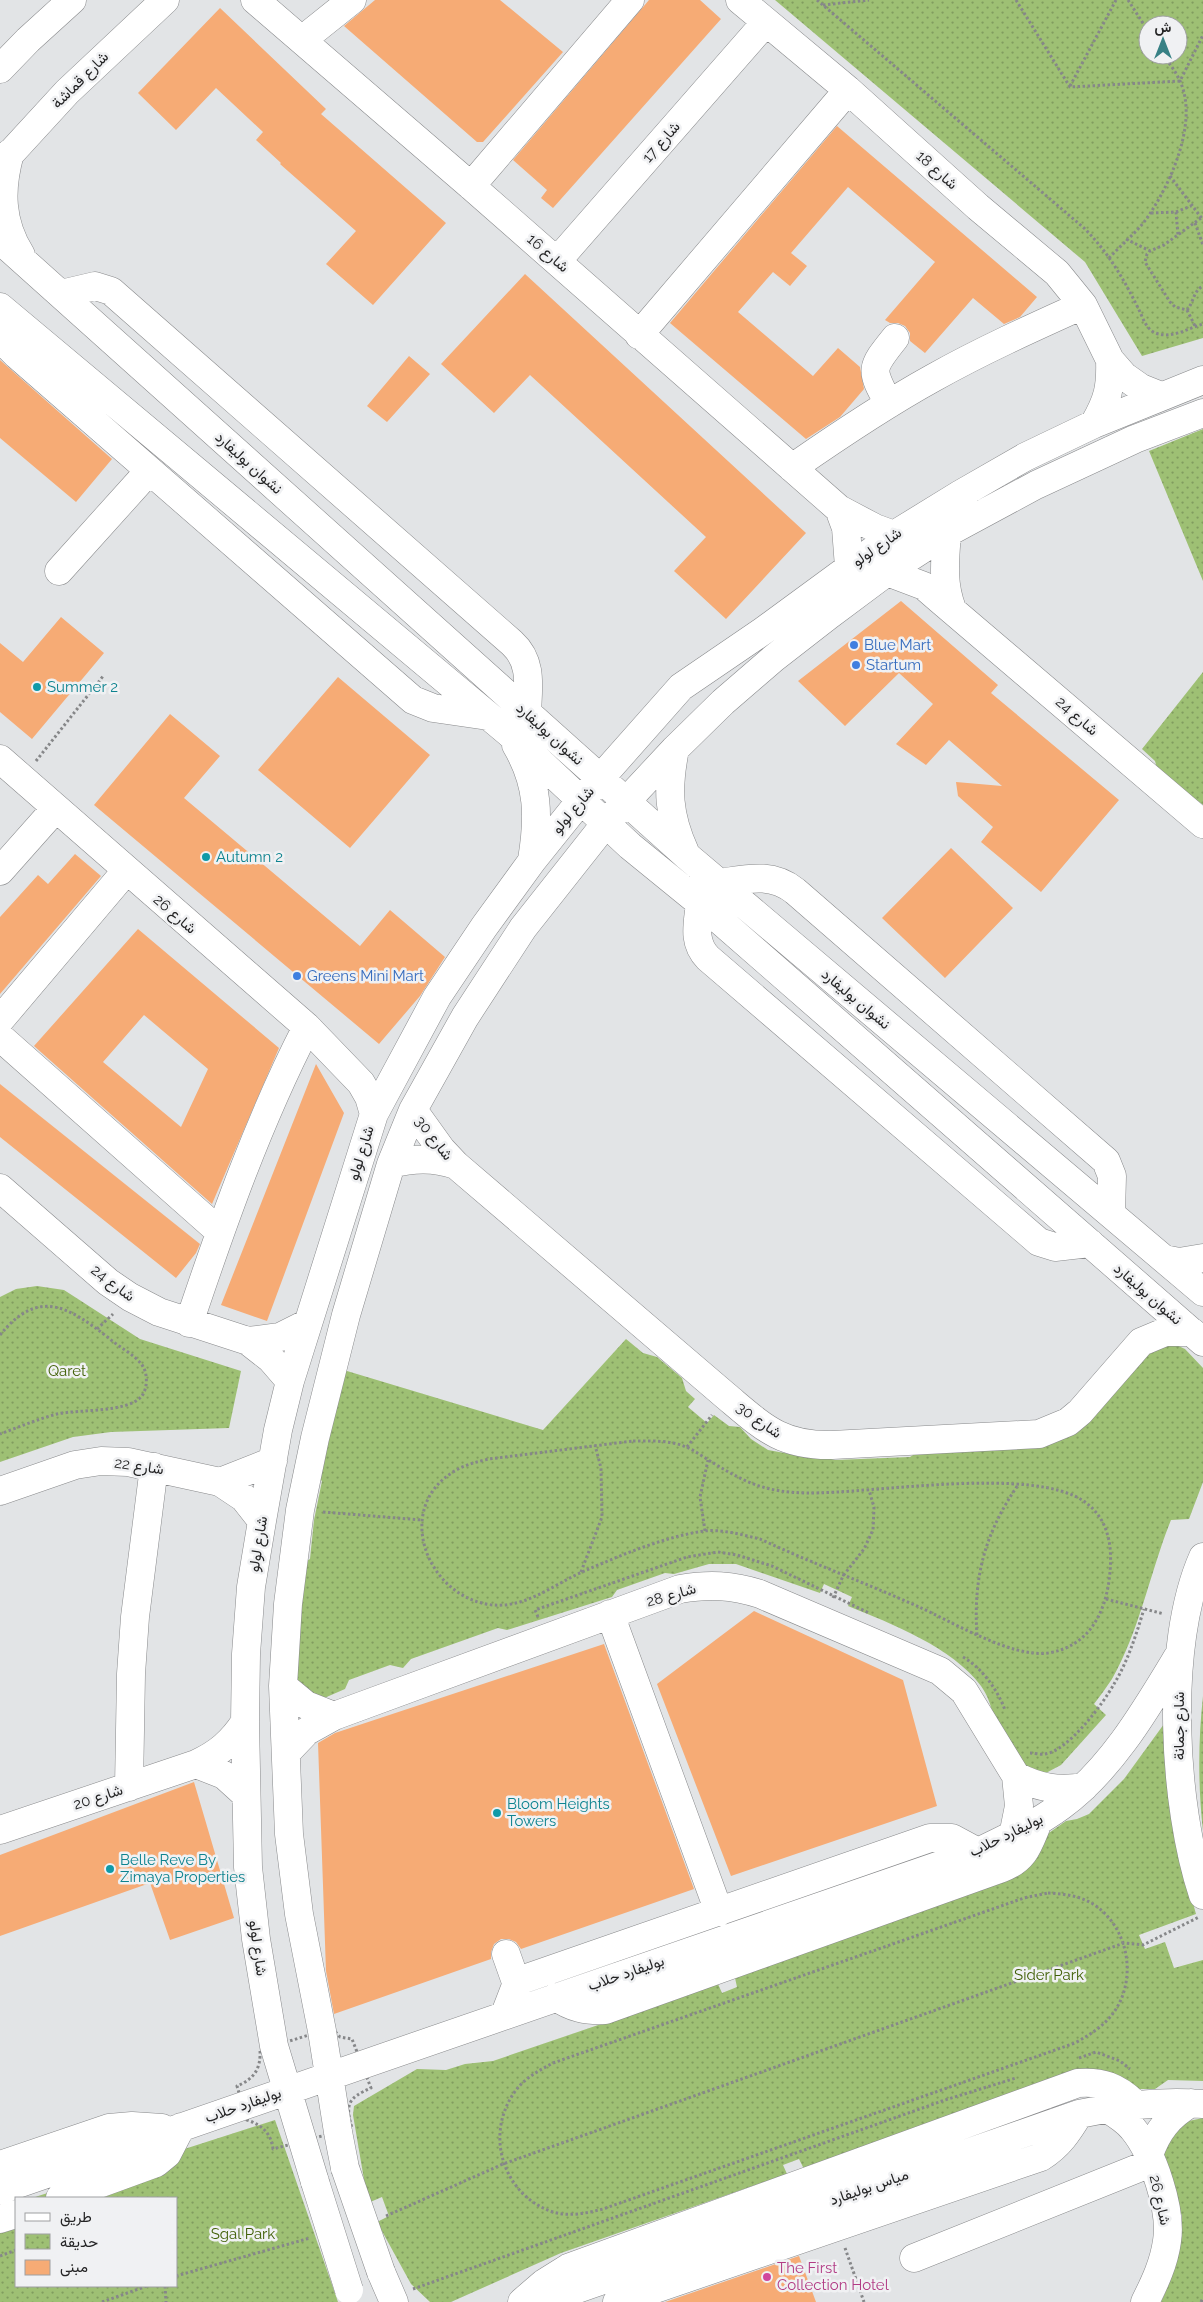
<svg xmlns="http://www.w3.org/2000/svg" width="1203" height="2302" font-family="Raleway,Vazirmatn,sans-serif">
  <style>
    .park { fill: url(#park-dots); fill-rule: evenodd }
    .building { fill: #f6ab75; fill-rule: evenodd }
    .lines { fill: none; stroke-linecap: round; stroke-linejoin: round }
    .minor-casing { stroke: #88898b; stroke-width: 29 }
    .path { stroke: #868789; stroke-width: 3; stroke-dasharray: 2.5 2.5; stroke-linecap: butt }
    .minor { stroke: #fff; stroke-width: 28 }
    .minor-bridge-casing { stroke: #88898b; stroke-width: 29; stroke-linecap: butt }
    .minor-bridge { stroke: #fff; stroke-width: 28 }
    .shop-dot { fill: #3f7fe0; stroke: #f0f1f3; stroke-width: 2 }
    .culture-dot { fill: #0f9aa8; stroke: #f0f1f3; stroke-width: 2 }
    .hotel-dot { fill: #d1479c; stroke: #f0f1f3; stroke-width: 2 }
    .labels { text-anchor: middle; stroke-width: 5; stroke-linejoin: round; paint-order: stroke }
    .street-label { font-size: 15px; fill: #242425; stroke: #f0f1f3 }
    .shop-label { font-size: 15px; fill: #366cbe; stroke: #f0f1f3; text-anchor: start }
    .culture-label { font-size: 15px; fill: #0d838f; stroke: #f0f1f3; text-anchor: start }
    .park-label { font-size: 15px; fill: #416007; stroke: #f0f1f3 }
    .hotel-label { font-size: 15px; fill: #b23c85; stroke: #f0f1f3; text-anchor: start }
  </style>
  <defs>
    <pattern id="park-dots" width="8" height="8" patternUnits="userSpaceOnUse" patternTransform="scale(1.25)"><rect width="8" height="8" fill="#9ec074"/><path d="M2 2h.1M6 6h.1" fill="none" stroke="#819c5f" stroke-width="1.8" stroke-linecap="round"/></pattern>
  </defs>
  <rect width="100%" height="100%" fill="#e2e4e6"/>
  <!-- park -->
  <path class="park" d="M775,0H1203V338L1142,356L1085,262ZM1148,25H1178V55H1148Z
    M1203,429V581L1149,451Z
    M1203,672V805L1198,801H1191L1158,772L1155,761L1142,749Z
    M37,1286L64,1290L140,1339L241,1371L229,1428L111,1432L73,1437L0,1462V1297L16,1289Z
    M626,1339L643,1353L657,1357L682,1378L686,1391L695,1399L688,1407L707,1423L714,1415L729,1426L740,1427L751,1439L768,1450L790,1454L819,1456L835,1460L910,1457L924,1448L959,1447L973,1451L1041,1448L1061,1437L1127,1362L1168,1341L1185,1349L1203,1368V1482L1189,1519L1171,1520C1150,1572 1140,1630 1112,1679C1106,1688 1100,1696 1094,1704L1106,1715L1061,1765L1044,1774H1029C1021,1766 1006,1756 1002,1747C994,1727 994,1704 981,1686C952,1647 892,1624 848,1606L852,1597L824,1584L820,1593L736,1564H709L674,1574L665,1573L617,1590L612,1597L507,1630L498,1628L411,1659L403,1668L390,1665L349,1680L345,1689L322,1699L291,1687L295,1568L310,1559L314,1520L322,1481L315,1475L337,1368L543,1430Z
    M1203,1696V1831C1198,1786 1198,1741 1203,1696Z
    M1172,1713L1188,1885L1196,1914L1139,1935L1145,1949L1165,1942L1174,1968L1203,1960V2081L1168,2080L1155,2089H1128L1119,2082L804,2169L799,2159L783,2165L787,2174L561,2253L451,2302H430L411,2284L377,2222L389,2216L382,2197L368,2203L353,2115L354,2106L417,2069L446,2070L465,2064L493,2061L718,1984L722,1993L737,1987L735,1978L1043,1837L1066,1821L1077,1819L1089,1814L1124,1779Z
    M1203,2118V2302H1161L1166,2291L1182,2216L1161,2159L1179,2123Z
    M275,2120L338,2302H0V2209L16,2203V2286H176V2198H32Z"/>
  <!-- building -->
  <path class="building" d="M375,0H500L563,52L483,142H477L344,26Z
    M649,0H700L721,19L553,208L541,198L547,190L513,160Z
    M220,8L326,109L321,114L446,223L373,305L326,264L356,231L280,164L281,163L256,140L263,132L216,88L176,130L138,93Z
    M837,126L1037,297L1020,317L1004,324L973,298L925,353L910,341V333L905,326L898,323H890L885,320L935,262L848,187L791,253L807,266L790,286L773,272L738,312L813,376L838,348L860,367L864,389L840,417L806,439L670,323Z
    M525,274L806,533L726,619L674,571L706,537L530,375L494,413L441,364Z
    M409,356L430,374L387,422L367,406Z
    M0,360L112,459L76,502L0,438Z
    M901,601L998,685L991,693L1119,800L1041,892L981,842L993,827L958,796L956,782L1002,786L949,740L926,765L896,744L933,704L899,673L845,726L798,681Z
    M61,617L104,653L32,739L0,712V643L23,662Z
    M338,677L430,755L350,848L258,770Z
    M170,714L220,756L184,798L360,946L390,910L445,957L420,996L379,1044L94,805Z
    M951,848L1013,908L945,978L882,918Z
    M75,854L101,876L0,994V917L38,875L48,884Z
    M138,929L279,1048L212,1204L34,1046ZM144,1015L208,1069L181,1127L103,1062Z
    M316,1064L344,1113L267,1321L221,1305Z
    M0,1084L200,1244L196,1253L176,1278L0,1137Z
    M754,1611L903,1680L937,1806L731,1876L657,1684Z
    M604,1644L694,1889L521,1949L516,1942L509,1939H501L494,1944L491,1952V1959L334,2014L326,1971L318,1743L335,1733Z
    M194,1782L234,1918L170,1940L150,1883L0,1936V1855Z
    M799,2256L816,2302H665Z"/>
  <g class="lines">
    <!-- minor casing -->
    <g class="minor-casing">
      <path id="minor" d="M255,0L471,186L839,509L875,528L894,535
        M740,0L848,90L978,207L1057,273L1083,305L1110,360L1124,376L1141,388L1161,396
        M302,40L352,0
        M0,69L28,40L72,0
        M10,153C0,189 0,222 21,255
        M0,165L67,92L165,0
        M471,186L630,0
        M0,240L687,856L1203,1292
        M557,261L766,22
        M61,294L95,286L111,291L512,643C533,662 528,687 527,713
        M0,307L509,733L630,846L700,903L1203,1342
        M0,332L8,346L17,355L413,700L433,708L488,716
        M639,335L848,90
        M889,404C870,369 870,369 895,338
        M1094,424C1108,400 1111,387 1110,360
        M792,468C838,436 884,405 933,378C981,351 1032,328 1083,305
        M839,509L846,528L849,567
        M947,533C945,560 942,583 952,609
        M59,571L149,471
        M887,572L924,586L939,599L1203,824
        M516,745C539,784 539,817 532,860
        M675,749C667,789 668,815 685,852
        M0,759L307,1027L361,1083L369,1097L374,1114
        M0,871L56,808
        M719,883C747,879 771,872 795,891L1106,1161L1112,1176L1111,1213
        M700,903C698,923 692,942 708,958L1039,1242L1055,1247L1090,1243
        M0,1020L126,871
        M0,1037L220,1232
        M413,1110L441,1149L456,1165L726,1396C763,1427 781,1446 832,1445L1039,1434L1068,1422L1080,1412L1141,1342L1165,1332H1192
        M391,1164C415,1158 433,1158 456,1165
        M0,1188L108,1282L130,1297L159,1312L248,1341L271,1359L290,1381
        M1164,1259L1179,1262L1203,1258
        M189,1323C223,1222 258,1122 307,1027
        M248,1341L280,1337L308,1323
        M220,1482L273,1461
        M0,1491L75,1465L101,1461L128,1462L220,1482L244,1498L262,1521
        M1203,1557C1164,1645 1173,1805 1203,1895
        M610,1614L719,1912
        M283,1686L306,1705L334,1716
        M286,1753L307,1731L334,1716L680,1589C709,1584 732,1585 760,1594L940,1671L964,1691L1016,1776L1019,1806L1013,1836
        M196,1764L224,1775L246,1795
        M1016,1776C1039,1788 1058,1791 1084,1787
        M129,1787L131,1674L135,1617L154,1467
        M0,1830L196,1764C218,1754 232,1742 245,1722
        M506,1954L517,1985
        M556,1997C572,2008 586,2011 605,2010L1002,1868C1026,1859 1029,1843 1038,1822
        M505,2014L515,1988L524,1979L930,1838H952L978,1852
        M1106,2108C1116,2114 1126,2120 1133,2129C1153,2153 1172,2210 1167,2241C1164,2263 1155,2282 1145,2302
        M1149,2155C1157,2131 1169,2116 1191,2103
        M0,2165L109,2128L132,2126L162,2128
        M345,2168L338,2132L322,2031L299,1914L289,1834L283,1686L288,1604L300,1510L315,1438L346,1315L391,1164L413,1110L465,1017L523,928L606,823L675,749L723,702L774,658L828,616L887,572L947,533L1036,485L1135,439L1203,413
        M315,2182L274,2046L256,1939L248,1867L245,1722L246,1654L251,1587L262,1521L278,1430L290,1381L374,1114L437,997L484,927L532,861L581,800L681,687L763,631L894,535L959,495L1025,457L1094,424L1203,380
        M0,2190L978,1852C1007,1838 1035,1825 1061,1806C1112,1769 1148,1706 1180,1653
        M60,2198L156,2163L167,2154L181,2127
        M0,2219L16,2214
        M914,2258L1151,2163
        M381,2272L394,2302
        M522,2302L544,2283L568,2268L1078,2083C1102,2081 1117,2087 1134,2103
        M540,2302L1079,2114C1121,2105 1160,2101 1203,2104
        M617,2302L1041,2157C1059,2146 1068,2132 1079,2114"/>
    </g>
    <!-- path -->
    <path class="path" d="M817,0L1084,228C1109,253 1125,281 1140,312C1144,321 1148,332 1159,334C1173,338 1189,328 1203,324
      M1016,0L1070,87L1180,81L1203,35
      M1128,0L1148,31
      M823,5L869,0
      M1070,86L1116,0
      M1170,176L1203,220
      M1176,212L1178,235
      M1151,213L1176,212L1191,206
      M1201,218L1164,245L1150,251L1147,254L1145,262L1170,302L1175,307L1187,310C1194,302 1193,291 1203,286
      M1195,223L1203,245
      M1126,239L1150,251
      M1109,258C1123,243 1141,229 1151,212C1173,178 1198,120 1180,81C1176,72 1169,63 1163,55
      M1187,310L1195,326
      M36,761L104,675
      M97,1329L113,1314
      M0,1335C39,1287 69,1307 110,1339C119,1347 135,1355 142,1365C148,1373 148,1389 141,1397C125,1413 81,1409 57,1414C38,1419 19,1427 0,1434
      M633,1441C651,1441 670,1440 686,1447C696,1451 706,1459 715,1464C748,1484 767,1492 806,1493C872,1494 1034,1465 1085,1502C1111,1521 1113,1551 1109,1581C1104,1616 1087,1647 1048,1653C1011,1658 951,1621 917,1606C865,1583 812,1563 760,1539C743,1535 722,1529 704,1531C663,1537 619,1556 582,1572C551,1586 522,1611 486,1604C425,1592 395,1508 453,1472C464,1465 476,1462 489,1459Z
      M687,1447L712,1415
      M323,1512L422,1520
      M705,1531L700,1497L708,1460
      M581,1572L602,1517L601,1468L595,1445
      M833,1598L843,1576L864,1549L873,1530L874,1507L869,1490
      M1106,1599L1164,1614
      M538,1617L535,1610L687,1557L718,1552L737,1555L772,1566L869,1613
      M977,1635C973,1577 985,1533 1018,1485
      M963,1657C982,1668 997,1689 1005,1710
      M1030,1753C1034,1753 1041,1755 1045,1754C1068,1751 1103,1704 1114,1684C1128,1661 1136,1635 1144,1609
      M1048,1893C1065,1894 1082,1896 1096,1906C1130,1930 1138,1983 1111,2016C1101,2028 1089,2035 1075,2043L603,2209C587,2213 570,2217 553,2212C504,2196 484,2136 514,2093C523,2079 538,2071 553,2063L1024,1898Z
      M332,2028L340,2037L352,2039L371,2088C348,2098 345,2104 352,2128L273,2149C271,2133 262,2125 247,2120L237,2086C254,2079 261,2069 260,2050Z
      M1079,2058L1096,2052L1120,2061L1130,2069
      M386,2216L503,2164L1124,1943L1143,1945L1199,1917
      M845,2248L864,2302
      M0,2256L16,2250
      M176,2276L310,2238
      M165,2286L166,2302
      M413,2289L945,2100L1016,2078
      M102,2302L147,2286
      M1201,2302L1203,2298"/>
    <!-- minor -->
    <use href="#minor" class="minor"/>
    <!-- minor-bridge casing -->
    <g class="minor-bridge-casing">
      <path id="minor-bridge" d="M345,2168L381,2272
        M315,2182L349,2290"/>
    </g>
    <!-- minor-bridge -->
    <use href="#minor-bridge" class="minor-bridge"/>
  </g>
  <!-- markers -->
  <g class="shop-dot">
    <circle cx="854" cy="645" r="5"/>
    <circle cx="856" cy="665" r="5"/>
    <circle cx="297" cy="976" r="5"/>
  </g>
  <g class="culture-dot">
    <circle cx="37" cy="687" r="5"/>
    <circle cx="206" cy="857" r="5"/>
    <circle cx="497" cy="1813" r="5"/>
    <circle cx="110" cy="1869" r="5"/>
  </g>
  <circle class="hotel-dot" cx="767" cy="2277" r="5"/>
  <g class="labels">
    <!-- street labels -->
    <g class="street-label">
      <text transform="translate(80 80) rotate(-45)" y="5">شارع قماشة</text>
      <text transform="translate(661 142) rotate(-49)" y="5">شارع 17</text>
      <text transform="translate(937 170) rotate(42)" y="5">شارع 18</text>
      <text transform="translate(548 253) rotate(41)" y="5">شارع 16</text>
      <text transform="translate(249 463) rotate(42)" y="5">نشوان بوليفارد</text>
      <text transform="translate(877 547) rotate(-35)" y="5">شارع لولو</text>
      <text transform="translate(1077 716) rotate(41)" y="5">شارع 24</text>
      <text transform="translate(550 734) rotate(42)" y="5">نشوان بوليفارد</text>
      <text transform="translate(573 810) rotate(-50)" y="5">شارع لولو</text>
      <text transform="translate(175 914) rotate(41)" y="5">شارع 26</text>
      <text transform="translate(856 999) rotate(40)" y="5">نشوان بوليفارد</text>
      <text transform="translate(434 1138) rotate(52)" y="5">شارع 30</text>
      <text transform="translate(361 1153) rotate(-73)" y="5">شارع لولو</text>
      <text transform="translate(113 1283) rotate(37)" y="5">شارع 24</text>
      <text transform="translate(1148 1294) rotate(41)" y="5">نشوان بوليفارد</text>
      <text transform="translate(759 1420) rotate(35)" y="5">شارع 30</text>
      <text transform="translate(139 1466) rotate(8)" y="5">شارع 22</text>
      <text transform="translate(258 1544) rotate(-81)" y="5">شارع لولو</text>
      <text transform="translate(671 1595) rotate(-16)" y="5">شارع 28</text>
      <text transform="translate(1179 1726) rotate(-90)" y="5">شارع جمانة</text>
      <text transform="translate(98 1797) rotate(-18)" y="5">شارع 20</text>
      <text transform="translate(1006 1835) rotate(-26)" y="5">بوليفارد حلاب</text>
      <text transform="translate(258 1948) rotate(82)" y="5">شارع لولو</text>
      <text transform="translate(626 1973) rotate(-19)" y="5">بوليفارد حلاب</text>
      <text transform="translate(243 2105) rotate(-19)" y="5">بوليفارد حلاب</text>
      <text transform="translate(869 2187) rotate(-19)" y="5">مياس بوليفارد</text>
      <text transform="translate(1160 2200) rotate(77)" y="5">شارع 26</text>
    </g>
    <!-- shop labels -->
    <g class="shop-label">
      <text x="864" y="650">Blue Mart</text>
      <text x="866" y="670">Startum</text>
      <text x="307" y="981">Greens Mini Mart</text>
    </g>
    <!-- culture labels -->
    <g class="culture-label">
      <text x="47" y="692">Summer 2</text>
      <text x="216" y="862">Autumn 2</text>
      <text x="507" y="1809">Bloom Heights<tspan x="507" dy="17">Towers</tspan></text>
      <text x="120" y="1865">Belle Reve By<tspan x="120" dy="17">Zimaya Properties</tspan></text>
    </g>
    <!-- park labels -->
    <g class="park-label">
      <text x="67" y="1376">Qaret</text>
      <text x="1049" y="1980">Sider Park</text>
      <text x="243" y="2239">Sgal Park</text>
    </g>
    <!-- hotel labels -->
    <g class="hotel-label">
      <text x="777" y="2273">The First<tspan x="777" dy="17">Collection Hotel</tspan></text>
    </g>
  </g>
  <!-- legend -->
  <rect x="15" y="2197" width="162" height="90" fill="#f0f1f3" stroke="#9e9fa1"/>
  <rect x="25" y="2213" width="25" height="8" fill="#ffffff" stroke="#9e9fa1"/>
  <text x="60" y="2222" font-size="15" fill="#242425">طريق</text>
  <rect x="25" y="2234" width="25" height="15" fill="url(#park-dots)" stroke="#9e9fa1"/>
  <text x="60" y="2247" font-size="15" fill="#242425">حديقة</text>
  <rect x="25" y="2260" width="25" height="15" fill="#f6ab75" stroke="#9e9fa1"/>
  <text x="60" y="2272" font-size="15" fill="#242425">مبنى</text>
  <!-- north arrow -->
  <g transform="translate(1163 40)"><circle r="24" fill="#f0f1f3" stroke="#9e9fa1"/>
  <path d="M0-4L9 19L0 12L-9 19Z" fill="#388185"/>
  <text y="-8" font-size="14" font-weight="bold" text-anchor="middle" fill="#242425">ش</text>
  </g>
</svg>
